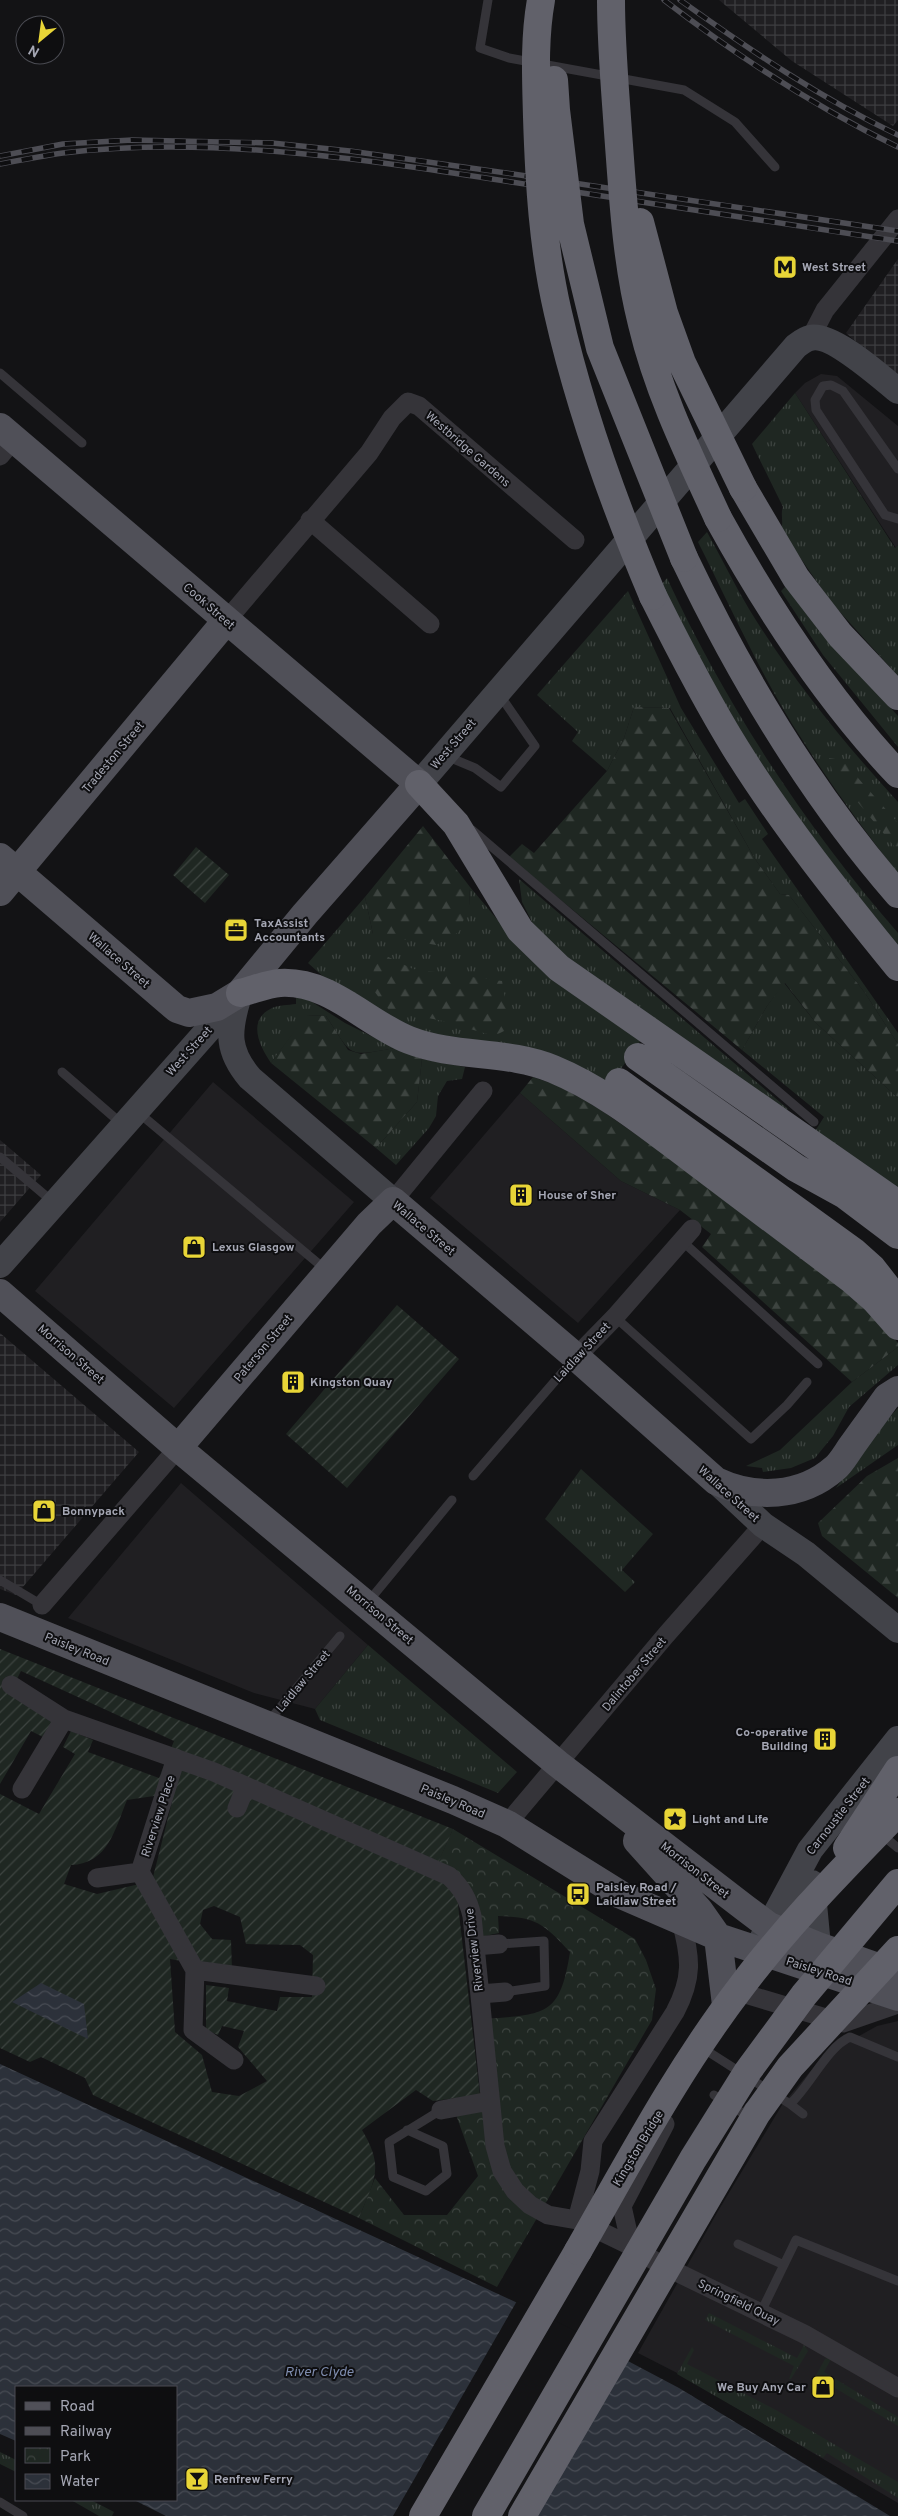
<svg xmlns="http://www.w3.org/2000/svg" width="898" height="2516" font-family="Overpass,sans-serif">
  <style>
    .built { fill: #201f22 }
    .industrial { fill: url(#industrial-grid) }
    .grass { fill: url(#grass-tufts) }
    .forest { fill: url(#forest-firs) }
    .park { fill: url(#park-crowns) }
    .garden { fill: url(#garden-furrows); fill-rule: evenodd }
    .water { fill: url(#water-waves) }
    .pier { fill: #131315 }
    .lines { fill: none; stroke-linecap: round; stroke-linejoin: round }
    .lane { stroke: #353439; stroke-width: 9 }
    .street { stroke: #353439; stroke-width: 19 }
    .secondary { stroke: #424349; stroke-width: 26 }
    .primary { stroke: #505058; stroke-width: 28 }
    .highway { stroke: #61616a; stroke-width: 28 }
    .rail-casing { stroke: #4d4d54; stroke-width: 5.5 }
    .rail { stroke: #0e0e10; stroke-width: 4; stroke-dasharray: 11; stroke-linecap: butt }
    .highway-bridge { stroke: #61616a; stroke-width: 28 }
    .labels { text-anchor: middle; stroke-width: 4; stroke-linejoin: round; paint-order: stroke }
    .poi-label { font-size: 12px; font-weight: bold; fill: #a5a7b4; stroke: #0e0e10; text-anchor: start }
    .street-label { font-size: 12px; fill: #a5a7b4; stroke: #0e0e10 }
    .water-label { font-size: 14px; font-style: italic; fill: #7e8cae; stroke: #0e0e10 }
  </style>
  <defs>
    <pattern id="industrial-grid" width="8" height="8" patternUnits="userSpaceOnUse" patternTransform="scale(1.25)"><rect width="8" height="8" fill="#201f22"/><path d="M0 4h8M4 0v8" fill="none" stroke="#3d3d40"/></pattern>
    <pattern id="grass-tufts" width="24" height="20" patternUnits="userSpaceOnUse" patternTransform="scale(1.25)"><rect width="24" height="20" fill="#1f2722"/><path d="M3 7l-1-3M5 7V3M7 7l1-3M15 17l-1-3M17 17v-4M19 17l1-3" fill="none" stroke="#3d4440"/></pattern>
    <pattern id="forest-firs" width="22" height="20" patternUnits="userSpaceOnUse" patternTransform="scale(1.25)"><rect width="22" height="20" fill="#1f2722"/><path d="M5 1l3.5 6h-7zM16 11l3.5 6h-7z" fill="#3d4440"/></pattern>
    <pattern id="park-crowns" width="20" height="18" patternUnits="userSpaceOnUse" patternTransform="scale(1.25)"><rect width="20" height="18" fill="#1f2722"/><path d="M2 6a3 3 0 1 1 6 0M12 15a3 3 0 1 1 6 0" fill="none" stroke="#3d4440"/></pattern>
    <pattern id="garden-furrows" width="10" height="10" patternUnits="userSpaceOnUse" patternTransform="scale(1.25)"><rect width="10" height="10" fill="#1f2722"/><path d="M-1 1l2-2M0 10L10 0M9 11l2-2" fill="none" stroke="#3d4440"/></pattern>
    <pattern id="water-waves" width="16" height="10" patternUnits="userSpaceOnUse" patternTransform="scale(1.25)"><rect width="16" height="10" fill="#2c313a"/><path d="M0 5q4-4 8 0t8 0" fill="none" stroke="#484c54"/></pattern>
  </defs>
  <rect width="100%" height="100%" fill="#131315"/>
  <!-- built -->
  <path class="built" d="M821,374L837,376L898,426V545L896,548L795,393L805,383Z
    M213,1082L354,1202L174,1408L35,1291Z
    M520,1093L621,1181L680,1210L578,1323L430,1198Z
    M181,1483L368,1645L315,1709L254,1693L68,1618Z
    M898,2021V2503L679,2374L638,2353L718,2211L782,2105L823,2056L877,2026Z"/>
  <!-- industrial -->
  <path class="industrial" d="M719,0H898V120L893,126L792,61Z
    M898,259V379L846,333Z
    M0,1140L41,1175L0,1222Z
    M0,1333L139,1452L16,1595L0,1589Z"/>
  <!-- grass -->
  <path class="grass" d="M795,393L895,548L898,545V676L831,602L781,530C784,522 780,514 783,507L752,444Z
    M707,532C721,557 734,584 749,609C792,679 843,742 898,802V874C865,831 832,787 803,741C762,678 731,608 698,542Z
    M667,578C727,707 805,826 898,933V950L742,743L657,590Z
    M786,586L837,649L898,716V747L823,655L781,591Z
    M628,591L681,708L739,803L745,799L768,834L762,839L898,1033V1044L865,993L789,895L780,894L755,859L670,708L634,707L624,738L607,771L572,741L578,732L537,695Z
    M519,879L788,1109L784,1115L540,938L522,902Z
    M470,887L522,949L641,1040L607,1089L409,1032L336,988L308,963L365,897L373,934L469,906Z
    M784,983L816,1023L898,1098V1198L812,1136L824,1117L742,1050L767,1006Z
    M296,996L309,1000L345,1023L395,1048C346,1057 353,1057 326,1016L307,1015L271,1063C260,1047 246,1020 272,1008C279,1005 288,1005 296,1004Z
    M422,1059L465,1067L462,1079L447,1081L438,1096L436,1116L429,1128L396,1165L376,1148L417,1102Z
    M898,1347V1365L849,1407L833,1436L815,1458L791,1468L763,1472L762,1468L746,1466L780,1450L852,1382Z
    M898,1408V1445L836,1488L875,1432Z
    M581,1469L653,1534L622,1570L635,1582L625,1592L545,1519Z
    M368,1645L517,1772L498,1793L320,1720L315,1709Z
    M709,2313L797,2358L804,2345L808,2351L791,2379H789L794,2366L705,2320Z
    M692,2347L694,2350L687,2364L776,2410L898,2482V2498L827,2453L823,2458L677,2374Z
    M827,2358L831,2359L824,2372L898,2417V2426L820,2379L810,2390L809,2388L825,2359Z
    M0,2452L16,2460V2472L0,2464Z
    M71,2500H91L114,2512L112,2516H99Z"/>
  <!-- forest -->
  <path class="forest" d="M634,707L669,708L755,859L780,894L789,895L865,993L898,1044V1098L816,1023L785,983L767,1006L742,1050L509,857L522,844L534,853L607,771L624,738Z
    M829,758L842,760L898,823V851L832,771Z
    M423,826L470,887L469,906L459,932L436,945L373,934L365,897Z
    M378,952L413,969L502,981L510,1028L494,1036L443,1021L389,1010L370,986Z
    M306,1015L326,1016L348,1050L361,1054L395,1048L422,1059L417,1102L376,1148L271,1063Z
    M533,1077L559,1086L598,1108L778,1234L871,1310L898,1343V1347L852,1382L702,1247L711,1234L680,1210L621,1181L520,1093Z
    M898,1458V1598L822,1536L818,1523L867,1476Z"/>
  <!-- park -->
  <path class="park" d="M453,1829L635,1939L646,1960L656,1989L652,2020L497,2287L359,2218L375,2178L404,2215H447L478,2176L455,2112L494,2107L486,2019C546,2014 560,2016 570,1952C544,1924 537,1917 498,1916L499,1933L480,1937L435,1869Z"/>
  <!-- garden -->
  <path class="garden" d="M196,847L229,875L205,903L173,875Z
    M397,1305L459,1359L347,1488L286,1434Z
    M0,1649L453,1829L432,1877L443,1882L457,1896L480,2095L433,2101L416,2090L362,2130C385,2168 374,2180 359,2218L93,2095L85,2078L41,2057L30,2062L0,2048V1794L39,1814L75,1754L63,1747L71,1731L93,1740L88,1752L159,1778L174,1741L21,1671L10,1693L57,1721L45,1738L31,1731L0,1784ZM154,1796L172,1802L152,1881L97,1894L64,1884L71,1865C108,1864 115,1829 127,1800ZM214,1906L240,1917L246,1944L300,1945L313,1955L312,1997H280L277,2011L227,2001L229,1988L206,1985V2030L218,2035L222,2026L244,2031L238,2047L267,2081L239,2096L212,2092L202,2055L175,2032L170,1959L232,1970L231,1940L212,1939L200,1924L203,1910Z"/>
  <!-- water -->
  <path class="water" d="M41,1983L84,2004L88,2039L12,2002Z
    M0,2064L522,2305L679,2388L890,2516H166L134,2500H176V2387H16V2441L0,2434Z"/>
  <!-- pier -->
  <path class="pier" d="M517,2301L628,2358L536,2516H393Z"/>
  <g class="lines">
    <!-- lane -->
    <path class="lane" d="M488,0L480,48L509,58L684,90L735,122L775,167
      M0,373L82,443
      M898,469L843,391L831,385L823,386L815,400L816,410L885,515L898,519
      M446,756L475,768L501,787L535,746L499,694
      M472,830L814,1122
      M62,1072L123,1125
      M139,1113L326,1270
      M0,1157L53,1202
      M682,1241L818,1364
      M615,1317L751,1439L787,1405L807,1382
      M473,1476L574,1359
      M0,1580L42,1605
      M368,1602L452,1500
      M269,1721L340,1636
      M881,1834L898,1848
      M499,1944L544,1941L545,1986L505,1992
      M704,2049L790,2104C810,2086 827,2047 850,2037L898,2057
      M714,2095L744,2114L749,2107
      M790,2104L803,2114
      M407,2130L443,2146L447,2174L426,2191L393,2177L389,2142L441,2110
      M738,2244L784,2265
      M761,2312L796,2240L898,2281
      M0,2502L23,2516"/>
    <!-- street -->
    <path class="street" d="M811,337L825,310L898,219
      M0,456L14,439
      M310,520L430,624
      M226,621L369,453L392,418L408,402L419,406L575,540
      M393,1201L483,1091
      M576,1357L615,1317L692,1229
      M42,1605L178,1448
      M11,1685L64,1719L214,1772L449,1876C462,1888 468,1899 472,1916L495,2146L502,2171L515,2191L530,2205L548,2215L577,2220L631,2246L658,2263L804,2334L898,2388
      M176,1758L140,1872L195,1970L193,2030L234,2060
      M22,1789L64,1719
      M237,1808L246,1786
      M507,1824L666,1635L763,1525
      M97,1878L140,1872
      M475,1946L499,1944
      M195,1970L316,1986
      M735,1991L843,2023L898,2004
      M480,1994L505,1992
      M441,2110L490,2101
      M577,2220L590,2171L593,2141L675,2012C693,1978 691,1958 681,1921
      M631,2246L622,2206L665,2124"/>
    <!-- secondary -->
    <path class="secondary" d="M419,784L796,346C800,343 805,339 810,338C831,332 882,378 898,391
      M238,999C228,1032 227,1051 250,1078L393,1201
      M0,1265L240,994
      M716,1481L763,1525L806,1554L898,1630
      M812,1883L818,1946
      M759,1945L810,1850L898,1739"/>
    <!-- primary -->
    <path class="primary" d="M0,427L419,784L305,914L240,993L217,1007L189,1013L177,1009L0,857
      M0,892L226,621
      M0,1293L178,1448L558,1764L745,1908L769,1926L818,1946L898,1974
      M178,1448L369,1224L393,1201L576,1357L716,1481C754,1499 801,1498 835,1468C841,1463 846,1454 851,1447C863,1430 875,1414 887,1397L898,1390
      M0,1617L453,1800L507,1824L621,1895L718,1937L898,1997
      M637,1841L699,1910L718,1937L726,2005"/>
    <!-- highway -->
    <path class="highway" d="M743,488L796,578L840,635L898,696
      M718,518C767,607 828,700 898,774
      M684,558C742,679 810,793 898,894
      M653,596C679,648 705,699 736,749C784,826 841,897 898,967
      M419,784L456,824L520,930L559,968L898,1204
      M240,993C253,990 267,984 280,983C330,980 366,1023 409,1040C455,1058 507,1050 553,1069C604,1090 648,1126 692,1159C745,1199 798,1239 851,1279L875,1300L898,1326
      M638,1057L796,1168L845,1195L898,1235
      M619,1082L853,1251L872,1268L898,1301
      M423,2516L578,2251"/>
    <!-- rail casing -->
    <g class="rail-casing">
      <path id="rail" d="M664,0C737,56 815,107 898,147
        M680,0C750,50 820,98 898,135
        M0,156L63,144L132,140L272,143L350,151L513,174L898,231
        M0,164C21,160 42,156 63,153C225,134 396,164 556,189C670,206 784,224 898,241"/>
    </g>
    <!-- rail -->
    <use href="#rail" class="rail"/>
    <!-- highway-bridge -->
    <path class="highway-bridge" d="M541,0C534,39 536,78 537,117C539,182 543,249 558,313C580,410 614,504 653,596
      M611,0C611,44 615,88 618,132C623,197 626,261 642,324C658,392 689,455 718,518
      M554,80L556,110L570,224L600,348L684,558
      M640,222L664,313L682,363L743,488
      M847,1848L898,1770
      M578,2251C629,2162 678,2069 741,1987C788,1924 843,1869 898,1812
      M486,2516L693,2159L748,2071L804,1995L898,1883
      M522,2516L757,2113L790,2067L898,1950"/>
  </g>
  <!-- icons -->
  <defs>
    <g id="metro-square" transform="scale(1.25)"><rect x="-9" y="-9" width="18" height="18" rx="4" fill="#e8d537" stroke="#0e0e10"/><path d="M-5.5 5V-5H-3L0 0L3-5H5.5V5H3V-.5L0 4L-3-.5V5Z" fill="#111"/></g>
    <g id="office-square" transform="scale(1.25)"><rect x="-9" y="-9" width="18" height="18" rx="4" fill="#e8d537" stroke="#0e0e10"/><path d="M-6-3h4V-5.5h4V-3h4V5H-6ZM-1-4.5V-3h2v-1.5ZM-6 0V1H6V0Z" fill="#111"/></g>
    <g id="building-square" transform="scale(1.25)"><rect x="-9" y="-9" width="18" height="18" rx="4" fill="#e8d537" stroke="#0e0e10"/><path d="M-4-6H4V6H1V3H-1V6H-4ZM-2.5-4.3h1.7v1.8h-1.7ZM.8-4.3h1.7v1.8H.8ZM-2.5-1h1.7V.8h-1.7ZM.8-1h1.7V.8H.8Z" fill="#111"/></g>
    <g id="shop-square" transform="scale(1.25)"><rect x="-9" y="-9" width="18" height="18" rx="4" fill="#e8d537" stroke="#0e0e10"/><path d="M-5-2.5h2.3a2.7 3.5 0 0 1 5.4 0H5L5.5 6h-11ZM-1.5-2.5h3a1.5 2.3 0 0 0-3 0Z" fill="#111"/></g>
    <g id="sight-square" transform="scale(1.25)"><rect x="-9" y="-9" width="18" height="18" rx="4" fill="#e8d537" stroke="#0e0e10"/><path d="M0-6L1.8-2.2L6-1.7L2.9 1.2L3.7 5.4L0 3.3L-3.7 5.4L-2.9 1.2L-6-1.7L-1.8-2.2Z" fill="#111"/></g>
    <g id="bus-square" transform="scale(1.25)"><rect x="-9" y="-9" width="18" height="18" rx="4" fill="#e8d537" stroke="#0e0e10"/><path d="M-5-6H5V4H4V6H2V4H-2V6H-4V4H-5ZM-3.5-4V0h7V-4ZM-3.5 1.2v1.5H-2V1.2ZM2 1.2v1.5H3.5V1.2Z" fill="#111"/></g>
    <g id="bar-square" transform="scale(1.25)"><rect x="-9" y="-9" width="18" height="18" rx="4" fill="#e8d537" stroke="#0e0e10"/><path d="M-6-5H6L.8 .8V4.5H3.5V6h-7V4.5H-.8V.8Z" fill="#111"/></g>
  </defs>
  <g fill-rule="evenodd">
    <use href="#metro-square" x="785" y="267"/>
    <use href="#office-square" x="236" y="930"/>
    <use href="#building-square" x="521" y="1195"/>
    <use href="#shop-square" x="194" y="1247"/>
    <use href="#building-square" x="293" y="1382"/>
    <use href="#shop-square" x="44" y="1511"/>
    <use href="#building-square" x="825" y="1739"/>
    <use href="#sight-square" x="675" y="1819"/>
    <use href="#bus-square" x="578" y="1894"/>
    <use href="#shop-square" x="823" y="2387"/>
    <use href="#bar-square" x="197" y="2479"/>
  </g>
  <g class="labels">
    <!-- poi labels -->
    <g class="poi-label">
      <text x="802" y="271">West Street</text>
      <text x="254" y="927">TaxAssist<tspan x="254" dy="14">Accountants</tspan></text>
      <text x="538" y="1199">House of Sher</text>
      <text x="212" y="1251">Lexus Glasgow</text>
      <text x="310" y="1386">Kingston Quay</text>
      <text x="62" y="1515">Bonnypack</text>
      <text x="808" y="1736" text-anchor="end">Co-operative<tspan x="808" dy="14">Building</tspan></text>
      <text x="692" y="1823">Light and Life</text>
      <text x="596" y="1891">Paisley Road /<tspan x="596" dy="14">Laidlaw Street</tspan></text>
      <text x="806" y="2391" text-anchor="end">We Buy Any Car</text>
      <text x="214" y="2483">Renfrew Ferry</text>
    </g>
    <!-- street labels -->
    <g class="street-label">
      <text transform="translate(468 449) rotate(41)" y="4">Westbridge Gardens</text>
      <text transform="translate(209 606) rotate(41)" y="4">Cook Street</text>
      <text transform="translate(453 744) rotate(-49)" y="4">West Street</text>
      <text transform="translate(113 757) rotate(-50)" y="4">Tradeston Street</text>
      <text transform="translate(119 960) rotate(41)" y="4">Wallace Street</text>
      <text transform="translate(189 1051) rotate(-48)" y="4">West Street</text>
      <text transform="translate(424 1228) rotate(40)" y="4">Wallace Street</text>
      <text transform="translate(263 1348) rotate(-50)" y="4">Paterson Street</text>
      <text transform="translate(582 1352) rotate(-47)" y="4">Laidlaw Street</text>
      <text transform="translate(71 1354) rotate(41)" y="4">Morrison Street</text>
      <text transform="translate(729 1494) rotate(42)" y="4">Wallace Street</text>
      <text transform="translate(380 1615) rotate(40)" y="4">Morrison Street</text>
      <text transform="translate(77 1649) rotate(22)" y="4">Paisley Road</text>
      <text transform="translate(634 1674) rotate(-50)" y="4">Dalintober Street</text>
      <text transform="translate(303 1681) rotate(-50)" y="4">Laidlaw Street</text>
      <text transform="translate(453 1801) rotate(23)" y="4">Paisley Road</text>
      <text transform="translate(158 1816) rotate(-72)" y="4">Riverview Place</text>
      <text transform="translate(838 1816) rotate(-52)" y="4">Carnoustie Street</text>
      <text transform="translate(695 1870) rotate(38)" y="4">Morrison Street</text>
      <text transform="translate(474 1950) rotate(-97)" y="4">Riverview Drive</text>
      <text transform="translate(819 1971) rotate(18)" y="4">Paisley Road</text>
      <text transform="translate(638 2148) rotate(-59)" y="4">Kingston Bridge</text>
      <text transform="translate(739 2302) rotate(26)" y="4">Springfield Quay</text>
    </g>
    <!-- water labels -->
    <g class="water-label">
      <text x="319" y="2376">River Clyde</text>
    </g>
  </g>
  <!-- legend -->
  <rect x="15" y="2386" width="162" height="115" fill="#0e0e10" stroke="#4a4b52"/>
  <rect x="25" y="2402" width="25" height="8" fill="#505058" stroke="#4a4b52"/>
  <text x="60" y="2411" font-size="15" fill="#a5a7b4">Road</text>
  <rect x="25" y="2427" width="25" height="8" fill="#4d4d54" stroke="#4a4b52"/>
  <text x="60" y="2436" font-size="15" fill="#a5a7b4">Railway</text>
  <rect x="25" y="2448" width="25" height="15" fill="url(#park-crowns)" stroke="#4a4b52"/>
  <text x="60" y="2461" font-size="15" fill="#a5a7b4">Park</text>
  <rect x="25" y="2474" width="25" height="15" fill="url(#water-waves)" stroke="#4a4b52"/>
  <text x="60" y="2486" font-size="15" fill="#a5a7b4">Water</text>
  <!-- north arrow -->
  <g transform="translate(40 40) rotate(209)"><circle r="24" fill="#0e0e10" stroke="#4a4b52"/>
  <path d="M0-4L9 19L0 12L-9 19Z" fill="#e8d537"/>
  <text y="-8" font-size="14" font-weight="bold" text-anchor="middle" fill="#a5a7b4">N</text>
  </g>
</svg>
